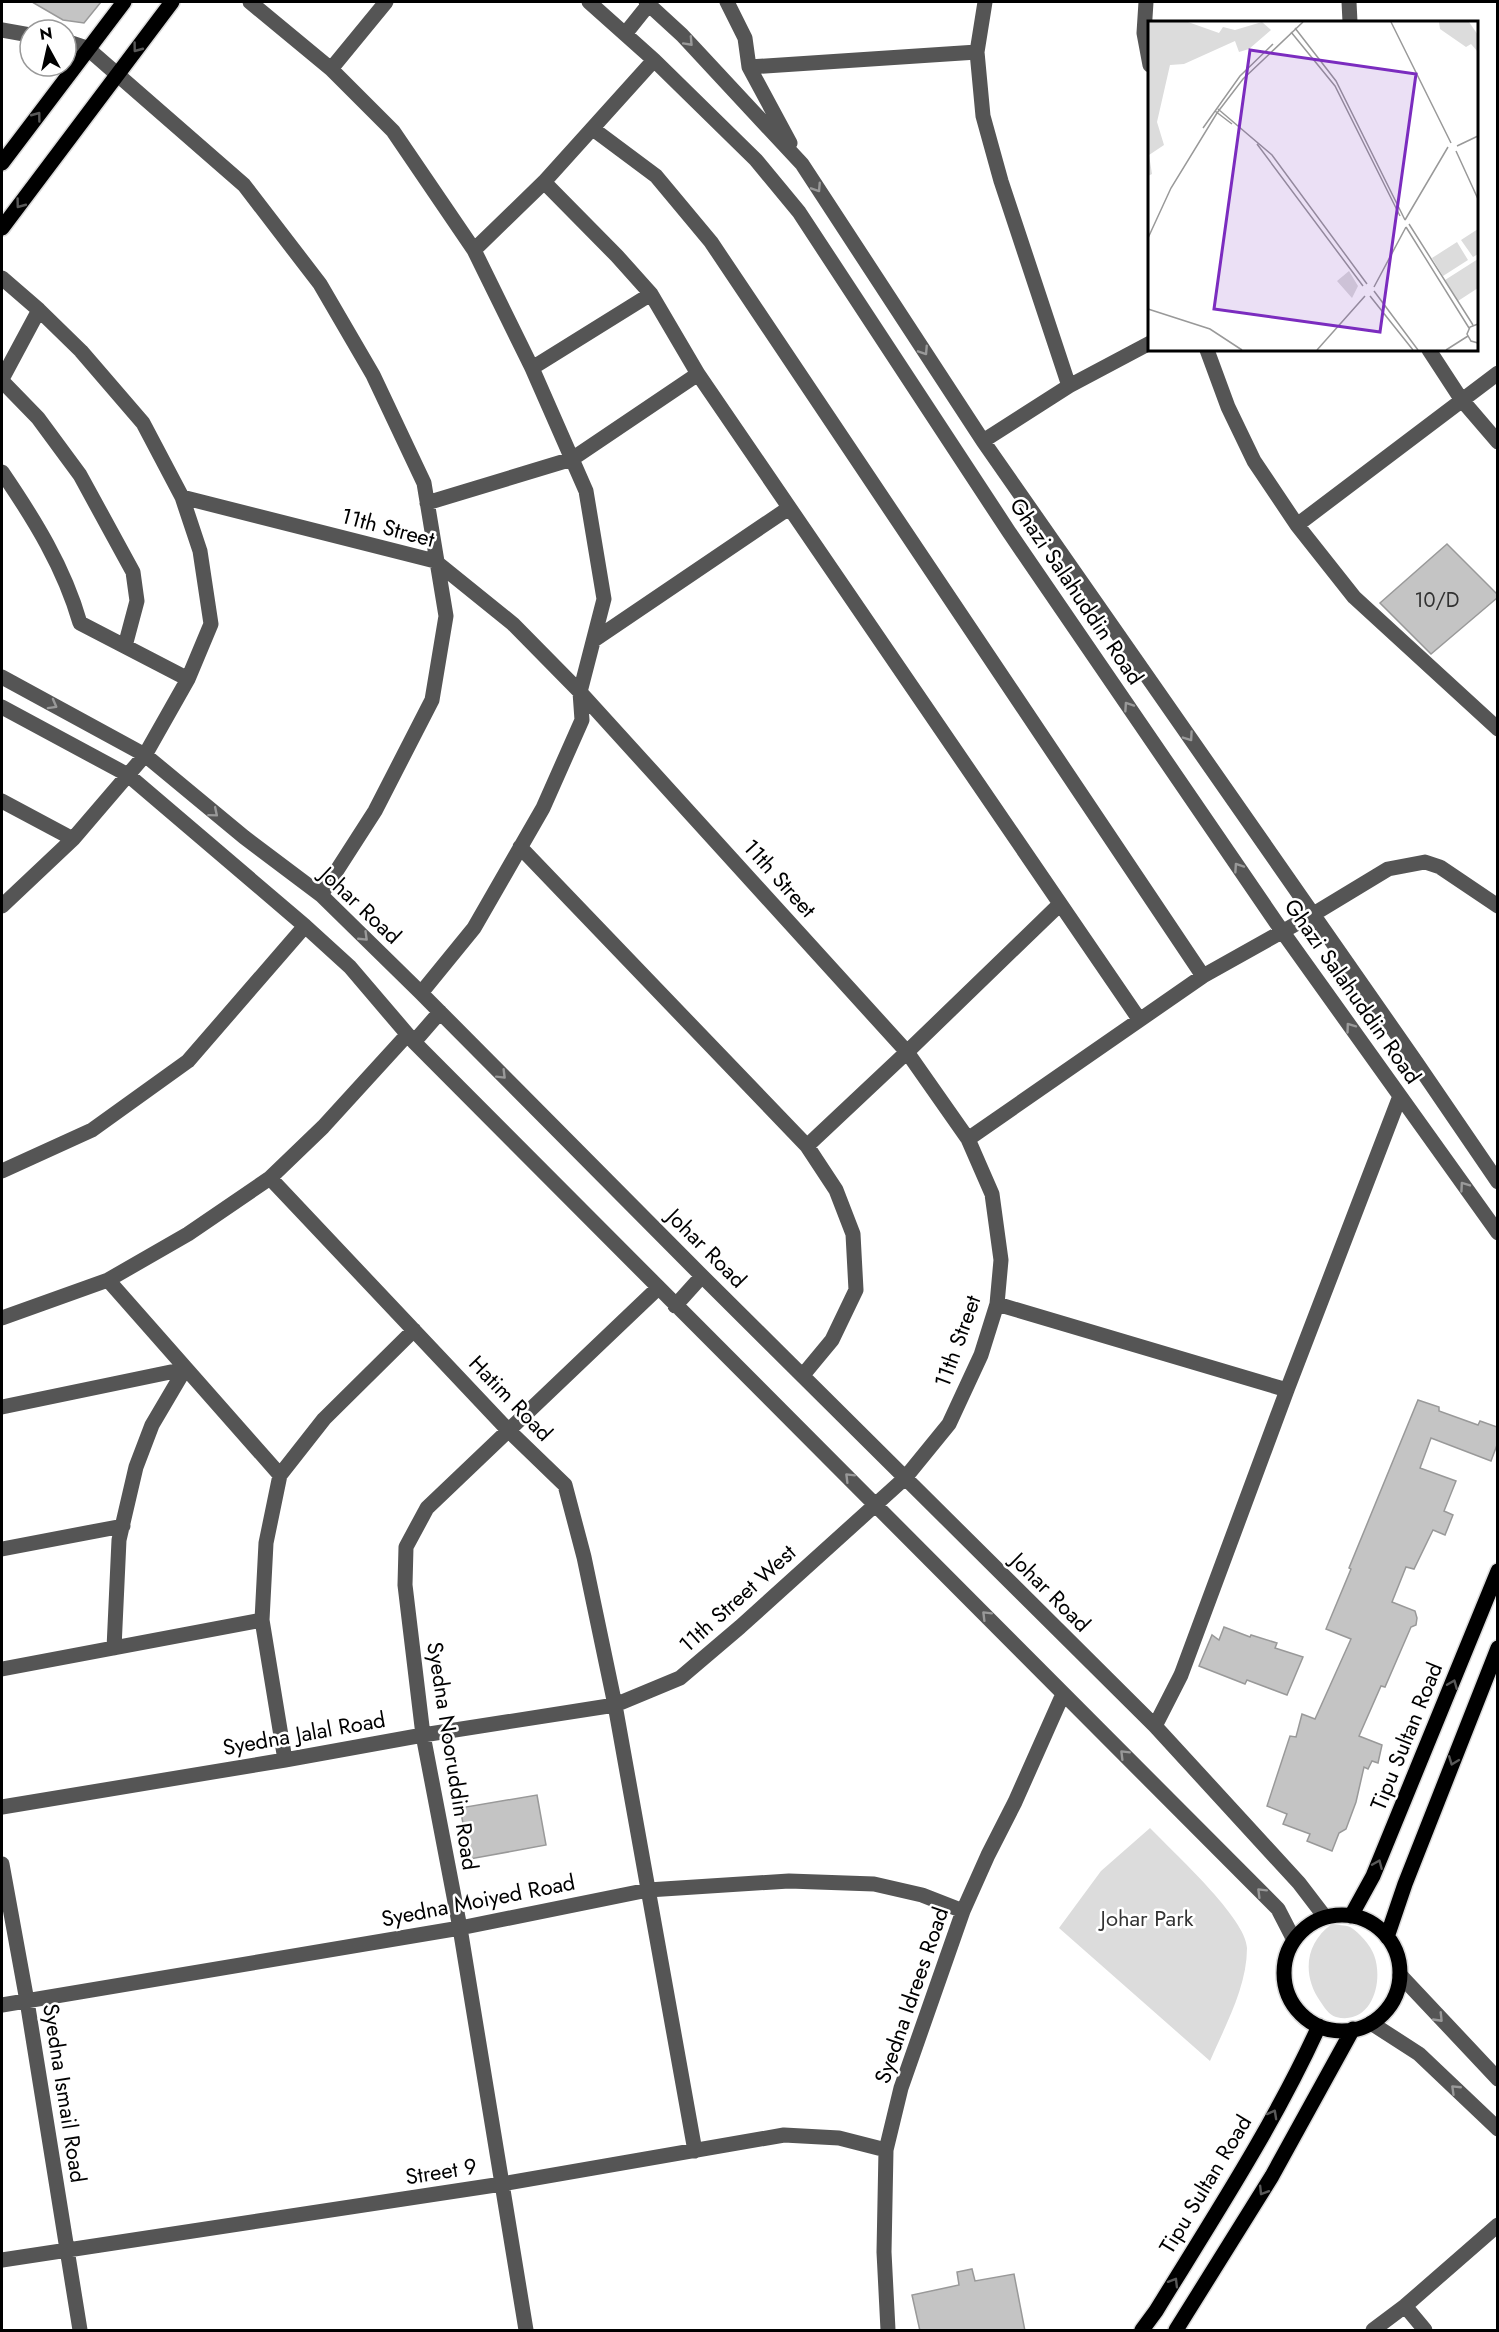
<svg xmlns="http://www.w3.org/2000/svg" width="1499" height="2332" font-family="Jost,sans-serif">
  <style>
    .green { fill: #dcdcdc }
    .building { fill: #c4c4c4; stroke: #999; stroke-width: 1.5 }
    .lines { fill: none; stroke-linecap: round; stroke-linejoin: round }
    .major-casing { stroke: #dbdbdb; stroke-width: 18 }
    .minor { stroke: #555; stroke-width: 15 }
    .major { stroke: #000; stroke-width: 15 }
    .oneway { stroke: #999 }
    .oneway2 { stroke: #595959 }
    .labels { text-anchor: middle; stroke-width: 5; stroke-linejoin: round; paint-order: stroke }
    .number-label { font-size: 20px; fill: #313131 }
    .street-label { font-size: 22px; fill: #000; stroke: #fff }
    .park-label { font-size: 22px; fill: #333; stroke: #fff }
    .inset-road { fill: none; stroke: #999; stroke-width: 1.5 }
    .view { fill: #7b2cbf; fill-opacity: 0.15; stroke: #7b2cbf; stroke-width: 3 }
    .inset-edge { fill: none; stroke: #000; stroke-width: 3 }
  </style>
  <rect width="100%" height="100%" fill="#fff"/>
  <!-- green -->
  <path class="green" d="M1150,1828C1172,1851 1247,1919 1247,1948C1247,1987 1225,2026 1210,2061L1059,1928L1101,1871Z
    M1332,1924C1337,1925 1345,1925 1350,1927C1359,1932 1371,1946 1374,1955C1384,1981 1372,2026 1336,2017C1329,2015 1324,2007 1320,2001C1302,1975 1305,1943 1332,1924Z"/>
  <!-- building -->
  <path class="building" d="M32,2H101L84,23L63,20Z
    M1447,544L1497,594V598L1431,654L1380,603Z
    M1418,1400L1439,1407V1411L1478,1425L1480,1421L1497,1427V1445L1491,1461L1431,1438L1420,1468L1456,1481L1444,1511L1453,1515L1445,1535L1433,1530L1414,1569L1406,1567L1392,1602L1415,1611L1417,1618L1416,1625L1411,1627L1385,1687L1381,1686L1359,1736L1382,1745L1378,1763L1372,1761L1368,1769L1364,1767L1356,1802L1346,1829L1339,1833L1332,1851L1307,1841L1310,1834L1283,1824L1287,1814L1267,1806L1290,1736L1296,1737L1302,1714L1315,1719L1351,1639L1326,1629L1351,1569L1349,1568Z
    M1224,1627L1250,1637L1251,1635L1277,1643L1275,1648L1303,1657L1287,1695L1247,1680L1245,1684L1199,1666L1212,1635L1219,1640Z
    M537,1795L546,1845L470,1859L460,1808Z
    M972,2269L975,2281L1014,2274L1025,2331H920L912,2295L959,2285L957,2272Z"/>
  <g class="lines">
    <!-- major casing -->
    <g class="major-casing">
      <path id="major" d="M2,163L124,2
        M2,228L172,2
        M1284 1973a58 58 0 1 1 116 0a58 58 0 1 1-116 0Z
        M1351,1916L1373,1876L1498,1571
        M1387,1937L1405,1884L1498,1648
        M1142,2330L1156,2311C1213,2218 1274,2125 1319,2026
        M1176,2330L1272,2176L1353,2029"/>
    </g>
    <!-- minor -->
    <path class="minor" d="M250,2L331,69L393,131L474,250L532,368L586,491L604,599L580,692L582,720L543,808L474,928L421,993
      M589,2L654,60L756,160L799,212L1009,532L1282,931L1498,1233
      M646,2L682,35L802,164L983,441L1416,1062L1498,1182
      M727,2L745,38L749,67L790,143
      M985,2L977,52L983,116L1001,181L1069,386
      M1146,2L1144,33L1150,65
      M1349,2L1350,22
      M2,30L30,35
      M625,34L649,4
      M66,41L87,48L244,185L320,284L373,375L424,483L446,616L432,700L375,811L321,895
      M749,67L977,52
      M331,69L386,2
      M593,129L656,176L711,242L1203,976
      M544,182L617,256L651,294L698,374L1139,1019
      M474,250L544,182L654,60
      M2,278L39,310L81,351L143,423L182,497L200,551L211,624L188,679L145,755L73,839L2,906
      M1207,350L1228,407L1254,461L1297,525L1354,597L1498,729
      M1429,350L1461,399L1498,442
      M532,368L651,294
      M2,379L39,310
      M2,381L38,418L80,475L133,572L137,601L125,646
      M983,441L1069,386L1150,343
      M2,472C34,519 64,567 80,623L188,679
      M427,503L572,459L698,374
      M1297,525L1498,373
      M594,640L789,508
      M2,677L145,755L244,837L321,895L421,993L702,1276L1155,1726L1299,1883L1325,1917
      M2,707L128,775L305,926L350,967L414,1042L1278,1909L1294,1940
      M2,801L73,839
      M520,847L807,1146L836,1190L853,1234L856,1290L832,1340L803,1375
      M414,1042L440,1012
      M968,1139L1203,976L1312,915L1388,869L1425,862L1440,867L1498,906
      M807,1146L907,1052L1059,905
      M2,1171L92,1130L188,1061L305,926
      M270,1178L508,1430L565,1485L584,1557L615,1705L695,2151
      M108,1280L280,1475
      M997,1304L1287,1390
      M675,1306L702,1276
      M2,1318L108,1280L188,1234L270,1178L323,1127L407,1035
      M2,1407L185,1369
      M2,1549L123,1526
      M114,1648L119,1540L136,1467L152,1425L185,1369
      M2,1669L262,1620
      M1155,1726L1181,1675L1287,1390L1400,1096
      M285,1760L262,1620L266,1543L280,1475L324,1419L414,1330
      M2,1807L285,1760L423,1735L615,1705L680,1678L740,1627L905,1478L949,1424L981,1355L997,1304L1001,1260L992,1194L968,1139L907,1052L580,692L513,624L435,561L182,497
      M2,1864L27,2001L80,2330
      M1400,1975L1498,2079
      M2,2005L460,1928L648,1890L789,1881L874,1884L922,1895L963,1911
      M1371,2023L1419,2054L1498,2129
      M2,2260L502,2184L784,2135L839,2138L886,2150
      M1405,2306L1425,2330
      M526,2330L460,1928L423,1735L405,1585L406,1547L427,1508L658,1288
      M888,2330L884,2252L886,2150L901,2088L963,1911L988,1855L1015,1802L1063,1694
      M1373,2330L1405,2306L1498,2225"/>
    <!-- major -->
    <use href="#major" class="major"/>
  </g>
  <!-- one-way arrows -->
  <defs><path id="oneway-chevron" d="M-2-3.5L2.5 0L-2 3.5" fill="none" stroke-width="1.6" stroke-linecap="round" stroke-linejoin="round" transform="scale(1.5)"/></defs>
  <g class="oneway">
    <use href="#oneway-chevron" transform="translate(689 42) rotate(47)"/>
    <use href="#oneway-chevron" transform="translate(817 188) rotate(57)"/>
    <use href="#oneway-chevron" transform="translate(924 351) rotate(57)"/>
    <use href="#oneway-chevron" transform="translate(53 705) rotate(29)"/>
    <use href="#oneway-chevron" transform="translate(1128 706) rotate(-124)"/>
    <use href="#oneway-chevron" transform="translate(1189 737) rotate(55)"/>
    <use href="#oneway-chevron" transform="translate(214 813) rotate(40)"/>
    <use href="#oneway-chevron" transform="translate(1238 867) rotate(-124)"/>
    <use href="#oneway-chevron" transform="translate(364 937) rotate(44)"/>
    <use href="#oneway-chevron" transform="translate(1350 1027) rotate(-126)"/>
    <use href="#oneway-chevron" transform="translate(502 1075) rotate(45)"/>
    <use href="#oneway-chevron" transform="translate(1464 1186) rotate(-125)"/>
    <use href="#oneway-chevron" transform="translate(849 1477) rotate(-135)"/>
    <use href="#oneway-chevron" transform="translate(986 1615) rotate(-135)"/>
    <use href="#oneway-chevron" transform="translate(1124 1754) rotate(-135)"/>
    <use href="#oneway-chevron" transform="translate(1261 1892) rotate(-135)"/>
    <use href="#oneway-chevron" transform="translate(1439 2018) rotate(46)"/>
    <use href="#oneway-chevron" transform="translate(1455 2089) rotate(-136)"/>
  </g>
  <g class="oneway2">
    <use href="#oneway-chevron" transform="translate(137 48) rotate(127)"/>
    <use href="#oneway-chevron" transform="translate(37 116) rotate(-53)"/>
    <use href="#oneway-chevron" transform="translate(20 204) rotate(127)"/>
    <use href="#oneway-chevron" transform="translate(1453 1684) rotate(-68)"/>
    <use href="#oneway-chevron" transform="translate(1453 1761) rotate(111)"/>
    <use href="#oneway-chevron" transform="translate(1378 1864) rotate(-67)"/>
    <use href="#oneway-chevron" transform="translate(1273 2114) rotate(-61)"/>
    <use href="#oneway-chevron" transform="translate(1263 2191) rotate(122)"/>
    <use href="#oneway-chevron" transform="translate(1174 2282) rotate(-59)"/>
  </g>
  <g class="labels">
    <!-- number labels -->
    <g class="number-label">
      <text x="1437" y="607">10/D</text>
    </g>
    <!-- street labels -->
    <g class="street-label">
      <text transform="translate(388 527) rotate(15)" y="8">11th Street</text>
      <text transform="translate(1077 591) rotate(56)" y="8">Ghazi Salahuddin Road</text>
      <text transform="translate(780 878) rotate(48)" y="8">11th Street</text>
      <text transform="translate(361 905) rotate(43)" y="8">Johar Road</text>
      <text transform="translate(1353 991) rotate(55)" y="8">Ghazi Salahuddin Road</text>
      <text transform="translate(707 1248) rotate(45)" y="8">Johar Road</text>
      <text transform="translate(957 1341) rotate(-70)" y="8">11th Street</text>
      <text transform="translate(511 1398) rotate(46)" y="8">Hatim Road</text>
      <text transform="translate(1051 1592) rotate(45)" y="8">Johar Road</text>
      <text transform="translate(737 1598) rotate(-42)" y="8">11th Street West</text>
      <text transform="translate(304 1733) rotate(-10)" y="8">Syedna Jalal Road</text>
      <text transform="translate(1406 1736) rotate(-68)" y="8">Tipu Sultan Road</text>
      <text transform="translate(453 1756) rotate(81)" y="8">Syedna Nooruddin Road</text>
      <text transform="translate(478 1900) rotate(-11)" y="8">Syedna Moiyed Road</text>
      <text transform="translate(911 1995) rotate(-71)" y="8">Syedna Idrees Road</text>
      <text transform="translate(65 2093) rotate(81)" y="8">Syedna Ismail Road</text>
      <text transform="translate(441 2171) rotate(-9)" y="8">Street 9</text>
      <text transform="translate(1205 2184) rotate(-59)" y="8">Tipu Sultan Road</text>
    </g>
    <!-- park labels -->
    <g class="park-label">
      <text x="1147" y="1926">Johar Park</text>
    </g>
  </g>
  <!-- overview -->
  <g transform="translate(1148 21)">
    <rect width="330" height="330" fill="#fff"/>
    <path d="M0,1H40L71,12L75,6L87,9L114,1L123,9L101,28L91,31L87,20L36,43L22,44L9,101L16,124L1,134L4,153L0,155ZM291,1H321L330,14V31L323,23L318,26L292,8ZM330,208V233L325,236L313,219ZM309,221L320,239L295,255L284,237ZM330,238V267L310,280L297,259ZM201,250L210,265L204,277L189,260Z" fill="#dcdcdc"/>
    <path class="inset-road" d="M243,1L303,122M147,7L188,60L257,199M143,11L187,65L252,195M70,88L124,134L219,263M67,90L84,103M55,107L92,55L125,23M109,123L215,265M309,125L330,115M308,130L330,178M257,199L300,126M261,203L325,304M258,206L321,307M0,217L23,167L69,92L95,58L155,1M226,266L258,206M226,270L270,329M222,275L265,329M0,288L62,308L94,329M330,303L322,306L319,313L323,320L330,322M169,329L217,275M298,329L320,315"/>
    <path class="view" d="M102,29L268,53L232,311L66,288Z"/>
    <rect width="330" height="330" class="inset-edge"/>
  </g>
  <!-- border -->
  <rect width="1499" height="2332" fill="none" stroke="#000000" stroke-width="6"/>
  <!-- north arrow -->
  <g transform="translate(48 48) rotate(352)"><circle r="28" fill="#ffffff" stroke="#999999" stroke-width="1.5"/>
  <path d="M0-4.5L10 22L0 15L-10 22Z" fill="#000000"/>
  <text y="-9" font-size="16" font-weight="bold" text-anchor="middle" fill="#000000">N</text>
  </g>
</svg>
